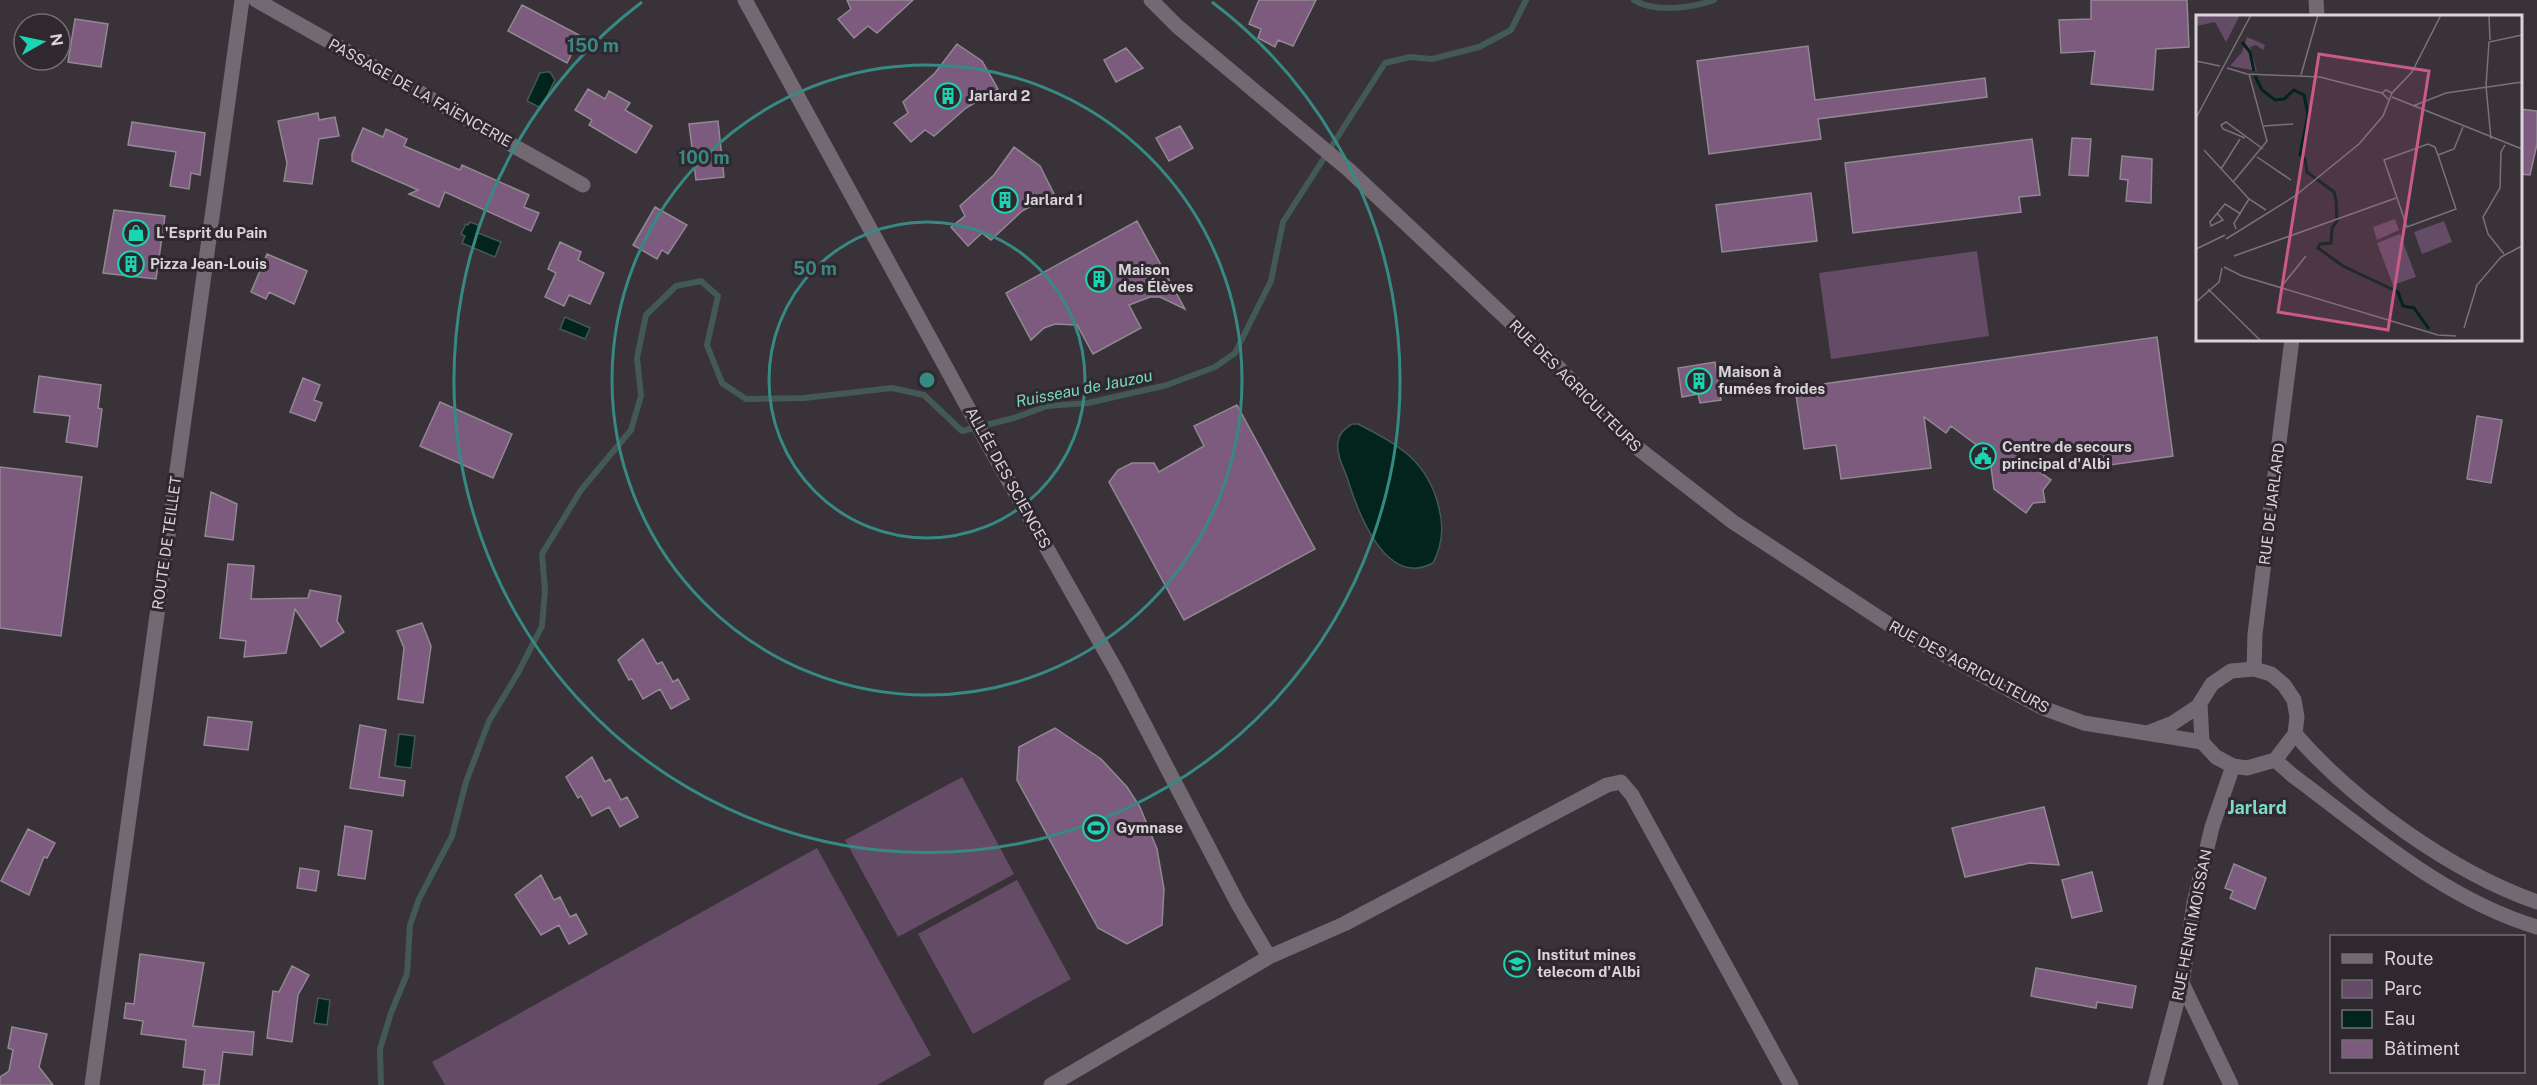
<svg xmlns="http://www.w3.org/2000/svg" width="2537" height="1085" font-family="'Public Sans',sans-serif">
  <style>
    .green { fill: #654c66 }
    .water { fill: #02241c; stroke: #425955; stroke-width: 1.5 }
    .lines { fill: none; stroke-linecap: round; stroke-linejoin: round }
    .stream { stroke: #425955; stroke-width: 6 }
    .building { fill: #7d5b7f; stroke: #918891; stroke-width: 1.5 }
    .minor { stroke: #726972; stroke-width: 15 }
    .tertiary { stroke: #726972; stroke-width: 15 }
    .secondary { stroke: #726972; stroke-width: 15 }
    .ring { fill: none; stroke: #378983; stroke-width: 3 }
    .labels { text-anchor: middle; stroke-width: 6; stroke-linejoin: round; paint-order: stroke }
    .street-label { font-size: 15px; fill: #d8d4d9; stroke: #2f282f }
    .poi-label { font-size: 15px; font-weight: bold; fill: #d8d4d9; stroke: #2f282f; text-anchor: start }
    .water-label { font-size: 16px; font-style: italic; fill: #77d8bf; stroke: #2f282f }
    .quarter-label { font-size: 18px; font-weight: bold; fill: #7cddc4; stroke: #2f282f }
    .inset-river { fill: none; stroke: #02241c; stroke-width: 3 }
    .inset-road { fill: none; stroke: #797379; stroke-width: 1.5 }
    .view { fill: #ca5a87; fill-opacity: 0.15; stroke: #ca5a87; stroke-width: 3 }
    .inset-edge { fill: none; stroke: #d8d4d9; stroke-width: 3 }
    .centre { fill: #378983; stroke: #2f282f; stroke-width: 3 }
    .ring-label { font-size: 18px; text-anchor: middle; font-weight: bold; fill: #378983; stroke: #2f282f; stroke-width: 6; stroke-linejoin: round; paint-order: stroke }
  </style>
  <rect width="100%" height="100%" fill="#393239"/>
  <!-- green -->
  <path class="green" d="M1977,251L1989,336L1831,359L1819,273Z
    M962,777L1014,874L898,937L845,840Z
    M817,848L931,1055L877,1085H445L432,1062Z
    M1017,880L1071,979L973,1034L918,934Z"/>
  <!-- water -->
  <path class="water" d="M546,72H550L555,80L541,108L527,101L540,73Z
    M470,222L478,225V233L501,242L495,257L462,243L465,236L461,234L466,224L468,225Z
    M565,317L590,328L585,339L560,329Z
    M1352,424H1358C1399,445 1428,461 1439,508C1444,527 1442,546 1433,563C1385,589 1357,510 1347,477C1343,467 1336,453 1338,442C1339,434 1345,428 1352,424Z
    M399,734L415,736L411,768L395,766Z
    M318,998L330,1000L327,1025L314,1023Z"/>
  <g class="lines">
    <!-- stream -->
    <path class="stream" d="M1634,0C1654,13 1693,8 1714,0
      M381,1085L380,1049L391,1013L407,974L410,925L419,899L452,836L466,782L489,721L518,673L542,626L545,590L542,554L581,490L631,430L641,396L637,358L646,315L676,286L701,281L718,296L707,345L722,383L746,399L804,398L892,388L924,395L962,431L1014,418L1047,406L1088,403L1167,385L1215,367L1235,353L1271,281L1283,222L1385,63L1410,57L1432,59L1479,47L1511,30L1526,0"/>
  </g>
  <!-- building -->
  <path class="building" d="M847,0H913L877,33L868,26L854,38L838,19L851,9Z
    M1259,0H1316L1293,46L1278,40L1275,47L1258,38L1261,29L1249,24Z
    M2091,0H2187L2189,47L2156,49L2153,90L2091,84L2095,51L2061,53L2059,20L2091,19Z
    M522,5L581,36L567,63L508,31Z
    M75,19L108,24L101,67L68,62Z
    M957,44L982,61L998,89L966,108L934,136L925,130L911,142L894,123L908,113L903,102L935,73Z
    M1808,46L1815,100L1985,78L1987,97L1818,119L1821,139L1709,154L1697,61Z
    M1126,48L1143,68L1116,82L1104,60Z
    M588,89L605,99L609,91L630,103L625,110L652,126L636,153L589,125L592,120L575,110Z
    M2520,109L2537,111V144L2530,175L2520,174Z
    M318,113L319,120L335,117L339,136L319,139L312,184L284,181L287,163L278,121Z
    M718,121L724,177L696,180L689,124Z
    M132,122L205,133L200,175L191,173L189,189L170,186L176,152L128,145Z
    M1180,126L1193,148L1169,161L1156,138Z
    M363,128L383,137L386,129L407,139L404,146L460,170L462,165L529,195L524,207L539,213L531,231L445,192L439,207L409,194L418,190L352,161V154Z
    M2072,138L2091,139L2088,176L2069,175Z
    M2032,139L2040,195L2019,197L2021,212L1853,233L1845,163Z
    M1014,147L1040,166L1054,194L1022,211L991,240L982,233L968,246L951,227L965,216L960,206L994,175Z
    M2122,156L2152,159L2151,203L2126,201L2128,180L2120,179Z
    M1811,193L1817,241L1722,252L1716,205Z
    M655,207L687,225L668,254L662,250L657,259L633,245Z
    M114,210L165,216L156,279L103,273Z
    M1137,221L1185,309L1160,297H1150L1129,305L1141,328L1093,354L1077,325L1055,324L1044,328L1031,340L1006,293Z
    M560,242L581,252L578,260L604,273L590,304L569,295L564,306L545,297L556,273L548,269Z
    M267,254L307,271L294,304L269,292L266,299L251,292Z
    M2157,337L2173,456L2096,467L2093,443L2015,454L2051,480L2043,490L2045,502L2033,503L2026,513L1994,489L1988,445L1978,446L1951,426L1946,433L1924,417L1931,468L1841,479L1836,445L1804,449L1795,388Z
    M1715,362L1721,400L1700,403L1698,394L1682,397L1678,368Z
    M39,376L101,385L98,408L102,409L97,447L66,442L70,416L34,412Z
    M303,378L320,385L314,400L322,403L315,421L290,412Z
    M440,402L512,434L493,478L420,446Z
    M1237,405L1315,549L1184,620L1109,482L1118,470L1132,463H1154L1159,472L1204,446L1194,426Z
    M2477,416L2502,420L2491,483L2467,479Z
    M0,467L82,477L61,636L0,628Z
    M211,492L237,504L233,540L205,536Z
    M228,564L254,566L251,599L308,598L310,590L341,596L337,621L344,632L321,647L295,609L286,653L244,657L246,641L220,638Z
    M422,623L431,646L423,703L398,699L404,648L397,631Z
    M643,639L657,664L662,662L673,682L678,679L689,699L671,709L660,689L643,699L632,679L629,680L618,660Z
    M208,717L252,722L248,750L204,745Z
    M360,725L386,730L379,777L405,781L403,796L350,788Z
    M1055,728L1101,759L1127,787L1140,807L1157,849L1164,889L1162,925L1127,944L1098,928L1017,780L1019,747Z
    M592,757L605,782L610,779L621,800L627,797L638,817L620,827L609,807L592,816L581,796L578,798L566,777Z
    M2044,807L2059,865L2030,863L1965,877L1952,828Z
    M345,826L372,831L365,879L338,875Z
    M28,829L55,843L47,858L44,857L29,895L1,881Z
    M2234,864L2266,878L2255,909L2230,898L2233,891L2225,888Z
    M300,868L319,871L316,891L297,888Z
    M2092,872L2102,911L2072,918L2062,880Z
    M541,875L554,900L560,897L570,917L576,914L587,934L569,944L559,925L541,935L515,895Z
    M140,954L204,963L193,1026L254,1032L252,1055L223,1052L219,1085H203L205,1070L183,1067L186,1040L141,1034L143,1021L124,1018L126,1003L134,1004Z
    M292,966L309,975L298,995L292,1042L267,1038L273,991L279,992Z
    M2036,968L2136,986L2132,1008L2097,1002L2096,1008L2031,996Z
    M12,1027L47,1034L39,1067L53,1085H0V1077L9,1071L13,1050L8,1048Z"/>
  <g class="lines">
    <!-- minor -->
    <path class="minor" d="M256,0L583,185
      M745,0L990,448L1117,672L1238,904L1269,957
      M2316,0L2317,16
      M2254,669L2255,634L2292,339
      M2182,983L2231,1085
      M1051,1085L1269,957L1344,924L1607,785L1621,782L1632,795L1791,1085
      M2155,1085L2182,983L2194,903L2212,827L2233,766"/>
    <!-- tertiary -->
    <path class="tertiary" d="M1151,0L1177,26L1349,170L1553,362L1635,446L1733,522L1893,627L2043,708L2084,723L2202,742L2216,757L2233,766L2247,768L2275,760L2295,734L2297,717L2294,700L2284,685L2271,674L2254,669L2231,671L2212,684L2200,703L2202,742
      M2150,732L2173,723L2200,705
      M2295,734C2354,802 2452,872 2537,902
      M2275,760L2292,775C2369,832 2444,899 2537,927"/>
    <!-- secondary -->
    <path class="secondary" d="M92,1085L242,0"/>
  </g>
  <!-- distance rings -->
  <g class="ring">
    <circle cx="927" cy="380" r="158"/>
    <circle cx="927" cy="380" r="315"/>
    <path d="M1212 2A473 473 0 1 1 642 2"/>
  </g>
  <!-- icons -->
  <defs>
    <g id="building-ring" transform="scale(1.35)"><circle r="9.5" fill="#2f282f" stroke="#1ad5b2" stroke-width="1.5"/><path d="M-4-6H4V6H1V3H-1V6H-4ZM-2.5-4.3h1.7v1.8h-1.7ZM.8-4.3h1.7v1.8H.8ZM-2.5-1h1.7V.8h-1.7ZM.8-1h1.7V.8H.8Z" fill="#1ad5b2"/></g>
    <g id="shop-ring" transform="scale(1.35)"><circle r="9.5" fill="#2f282f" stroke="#1ad5b2" stroke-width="1.5"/><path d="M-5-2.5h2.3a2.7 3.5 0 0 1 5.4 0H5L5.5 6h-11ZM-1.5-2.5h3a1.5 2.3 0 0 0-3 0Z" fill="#1ad5b2"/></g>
    <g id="civic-ring" transform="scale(1.35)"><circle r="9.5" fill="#2f282f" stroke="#1ad5b2" stroke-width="1.5"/><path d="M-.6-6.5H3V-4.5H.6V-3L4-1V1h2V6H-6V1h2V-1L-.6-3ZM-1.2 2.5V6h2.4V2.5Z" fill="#1ad5b2"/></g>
    <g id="stadium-ring" transform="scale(1.35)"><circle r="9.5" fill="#2f282f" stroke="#1ad5b2" stroke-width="1.5"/><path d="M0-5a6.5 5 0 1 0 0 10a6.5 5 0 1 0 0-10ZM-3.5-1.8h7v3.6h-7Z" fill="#1ad5b2"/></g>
    <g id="university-ring" transform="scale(1.35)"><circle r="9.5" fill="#2f282f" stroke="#1ad5b2" stroke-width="1.5"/><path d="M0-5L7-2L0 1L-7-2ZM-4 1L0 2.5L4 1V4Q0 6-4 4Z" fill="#1ad5b2"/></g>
  </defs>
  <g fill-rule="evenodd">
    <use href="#building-ring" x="948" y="96"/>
    <use href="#building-ring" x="1005" y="200"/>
    <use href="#shop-ring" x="136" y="233"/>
    <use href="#building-ring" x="131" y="264"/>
    <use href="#building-ring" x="1099" y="279"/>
    <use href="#building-ring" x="1699" y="381"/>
    <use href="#civic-ring" x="1983" y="456"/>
    <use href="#stadium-ring" x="1096" y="828"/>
    <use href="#university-ring" x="1517" y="964"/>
  </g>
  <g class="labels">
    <!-- street labels -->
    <g class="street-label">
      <text transform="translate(420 93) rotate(29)" y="5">PASSAGE DE LA FAÏENCERIE</text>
      <text transform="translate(1575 386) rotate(45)" y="5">RUE DES AGRICULTEURS</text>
      <text transform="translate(1008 478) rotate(61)" y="5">ALLÉE DES SCIENCES</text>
      <text transform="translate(2272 504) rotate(-83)" y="5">RUE DE JARLARD</text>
      <text transform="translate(167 543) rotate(-82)" y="5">ROUTE DE TEILLET</text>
      <text transform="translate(1969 667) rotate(28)" y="5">RUE DES AGRICULTEURS</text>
      <text transform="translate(2192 925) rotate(-79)" y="5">RUE HENRI MOISSAN</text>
    </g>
    <!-- poi labels -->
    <g class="poi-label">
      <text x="968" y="101">Jarlard 2</text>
      <text x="1024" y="205">Jarlard 1</text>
      <text x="156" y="238">L'Esprit du Pain</text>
      <text x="150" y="269">Pizza Jean-Louis</text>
      <text x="1118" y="275">Maison<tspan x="1118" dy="17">des Élèves</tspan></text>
      <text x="1718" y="377">Maison à<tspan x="1718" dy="17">fumées froides</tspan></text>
      <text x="2002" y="452">Centre de secours<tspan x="2002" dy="17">principal d'Albi</tspan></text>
      <text x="1116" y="833">Gymnase</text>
      <text x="1537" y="960">Institut mines<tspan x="1537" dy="17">telecom d'Albi</tspan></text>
    </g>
    <!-- water labels -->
    <g class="water-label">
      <text transform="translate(1084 388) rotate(-11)" y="6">Ruisseau de Jauzou</text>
    </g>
    <!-- quarter labels -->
    <g class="quarter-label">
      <text x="2257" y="814">Jarlard</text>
    </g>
  </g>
  <!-- overview -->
  <g transform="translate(2196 15)">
    <rect width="326" height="326" fill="#393239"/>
    <path d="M0,0H44L30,27L19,7L0,11ZM51,22L69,30L67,35L60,30L54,32L61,56L34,51L46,37ZM199,204L203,215L181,225L177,212ZM248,206L256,227L226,239L218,217ZM204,219L220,262L197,270L181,228Z" fill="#654c66"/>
    <path class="inset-river" d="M46,27L54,37L58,56M59,61L66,75L79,85L88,84L98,75L108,80L112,100L104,140L109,144L111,157L138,177L140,185L141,206L136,213L135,228L124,229L122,233L147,251L202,277L207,291L218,293L233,314"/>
    <path class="inset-road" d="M293,0L294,25M0,46L24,51M31,53L51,59L124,62L186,78M105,60L122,0M196,82L326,134M193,85L186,78L190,75L196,78M217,91L250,78L326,67M0,103L55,0M68,111L97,109M49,123L27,114L25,110L30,107L67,134M295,124L290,71L293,27L326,20M8,135L53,184L70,195M242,140L239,132L232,129L188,145L211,212L260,194L242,140L258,134L267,112M61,142L95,165M25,154L44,124M37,167L71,126L53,59M21,198L27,205L15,211L14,207L29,189L45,199M40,214L38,208L53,184M30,224L99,181L163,129L187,101L196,78L216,57L245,0M0,234L29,220M308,239L292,219L287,202L304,173L305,137L309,130M38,241L200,183M28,252L46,261L242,320L260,321M85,272L110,241M12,274L64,325M0,287L23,267L26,253M268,313L281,270L305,242L326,231"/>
    <path class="view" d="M123,39L233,56L192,315L82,297Z"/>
    <rect width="326" height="326" class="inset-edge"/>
  </g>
  <circle cx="927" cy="380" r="9" class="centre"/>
  <g class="ring-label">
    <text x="593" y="52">150 m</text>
    <text x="704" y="164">100 m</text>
    <text x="815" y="275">50 m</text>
  </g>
  <!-- legend -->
  <rect x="2330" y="935" width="195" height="138" fill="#2f282f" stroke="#736d73" stroke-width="1.5"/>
  <rect x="2342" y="954" width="30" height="9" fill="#726972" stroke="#736d73" stroke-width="1.5"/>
  <text x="2384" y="965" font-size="18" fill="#d8d4d9">Route</text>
  <rect x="2342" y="980" width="30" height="18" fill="#654c66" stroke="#736d73" stroke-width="1.5"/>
  <text x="2384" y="995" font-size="18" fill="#d8d4d9">Parc</text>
  <rect x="2342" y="1010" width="30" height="18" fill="#02241c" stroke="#736d73" stroke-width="1.5"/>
  <text x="2384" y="1025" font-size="18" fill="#d8d4d9">Eau</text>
  <rect x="2342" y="1040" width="30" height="18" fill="#7d5b7f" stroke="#736d73" stroke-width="1.5"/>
  <text x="2384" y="1055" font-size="18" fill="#d8d4d9">Bâtiment</text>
  <!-- north arrow -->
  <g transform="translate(42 42) rotate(81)"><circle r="28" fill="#2f282f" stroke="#736d73" stroke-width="1.5"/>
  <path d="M0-4.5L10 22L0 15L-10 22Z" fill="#1ad5b2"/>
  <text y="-9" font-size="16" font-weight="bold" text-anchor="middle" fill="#d8d4d9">N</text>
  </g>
</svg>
